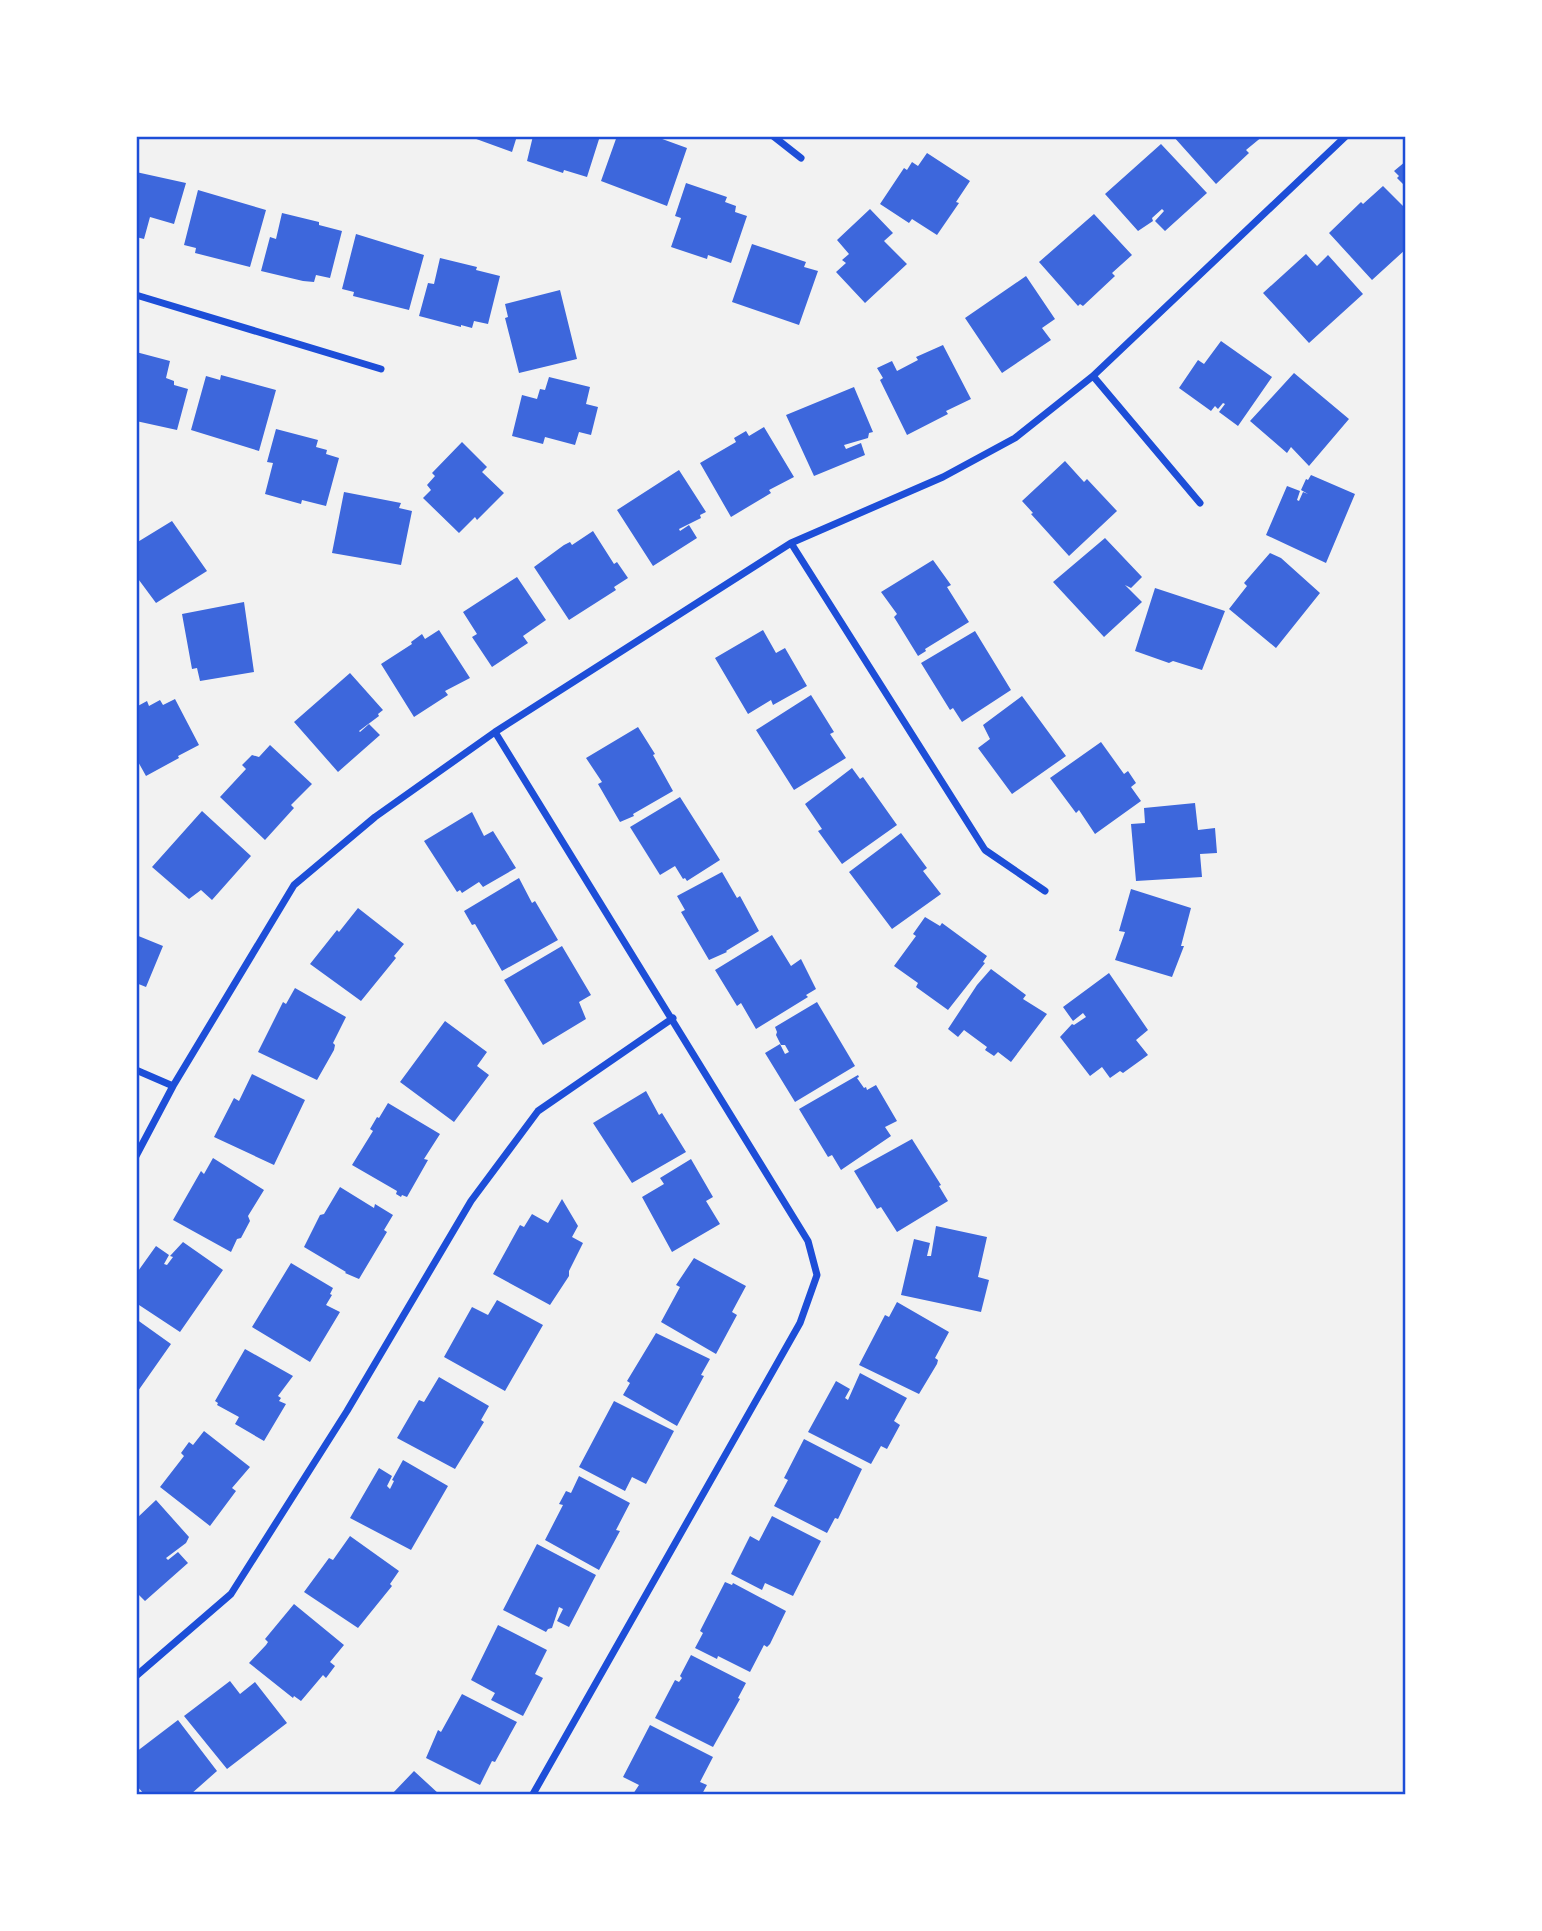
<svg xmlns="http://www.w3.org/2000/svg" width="1542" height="1931" font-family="'Public Sans',sans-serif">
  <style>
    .building { fill: #3d67dc }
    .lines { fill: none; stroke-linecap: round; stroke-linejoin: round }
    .minor { stroke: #1d4ed8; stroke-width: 7 }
    .neatline { fill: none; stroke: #1d4ed8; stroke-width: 2.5 }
  </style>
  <rect width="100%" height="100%" fill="#f2f2f2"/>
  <!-- building -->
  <path class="building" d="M468,136H517L512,152Z
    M533,136H600L587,177L564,170L563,173L527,161Z
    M617,136H654L687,148L667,206L601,181Z
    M1173,136H1263L1246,150L1249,153L1216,184Z
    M1161,144L1207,193L1165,231L1155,221L1164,211L1162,209L1152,218L1153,221L1138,231L1105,194Z
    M927,153L970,181L956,202L959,203L937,235L912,219L909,223L880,204L904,168L907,170L912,162L918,166Z
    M1406,161V187L1397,178L1399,176L1394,171Z
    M136,172L186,183L174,224L150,217L144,239L136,237Z
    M686,183L727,197L725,202L736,206L735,212L747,216L731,263L708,255L707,259L671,247L681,218L675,216Z
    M1383,186L1406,209V249L1372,280L1329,233L1361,202L1363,204Z
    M198,190L266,210L250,267L195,253L196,248L184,245Z
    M870,209L893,233L884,241L907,264L865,303L836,272L846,263L842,260L849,254L837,240Z
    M282,213L319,222V225L342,231L330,278L316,275L314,282L303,281L261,271L270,237L276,239Z
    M1094,214L1132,255L1112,273L1115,276L1083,306L1080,304L1078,306L1039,262Z
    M356,234L424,255L409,310L353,296L354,292L342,289Z
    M752,244L806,262L804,267L818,271L799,325L732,302Z
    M1306,254L1317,266L1328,255L1363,294L1309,343L1263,293Z
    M440,258L477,267L476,270L500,276L488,324L474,321L472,328L461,325V327L419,316L428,283L434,284Z
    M1026,276L1055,319L1042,328L1051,340L1002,373L965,318Z
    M560,290L577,359L519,373L505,318L508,317L505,304Z
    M1221,341L1272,377L1238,426L1219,412L1225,404L1223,403L1218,409L1215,406L1211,411L1179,388L1198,360L1204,364Z
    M943,345L971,399L946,411L948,414L907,435L880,380L883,378L877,368L892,361L897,371L918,360L916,357Z
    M136,352L170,361L166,378L174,381V385L188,389L177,430L136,421Z
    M1294,373L1349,419L1309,466L1291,447L1287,453L1250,421Z
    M221,375L276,390L259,451L191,430L206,376L220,380Z
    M549,377L590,387L586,404L598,407L591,435L579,432L575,445L545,437L543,444L512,436L522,395L537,399L540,389L545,390Z
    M854,387L873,432L869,433L868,438L844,445L846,449L861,443L865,455L814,476L786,415Z
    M764,427L794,477L769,490L771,493L731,517L700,463L736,442L734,438L746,431L749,436Z
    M276,429L318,440L316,447L327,450L326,454L339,458L326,506L302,500L301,504L265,494L273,463L267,462Z
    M462,442L487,467L482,472L504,493L477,520L475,517L459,533L423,498L431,490L427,485L435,476L432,473Z
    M1065,461L1084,482L1087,479L1117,511L1069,556L1031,514L1033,513L1022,501Z
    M679,470L706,512L700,515L701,518L679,529L680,531L689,525L697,538L653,566L617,510Z
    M1311,475L1355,494L1326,563L1266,535L1287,486L1300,491L1297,500L1299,501L1303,492L1308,494L1301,490L1306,479L1308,480Z
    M344,492L401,503L399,508L412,511L401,565L332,553Z
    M172,521L207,571L156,603L136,576V543Z
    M593,531L614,564L617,562L628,578L614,587L616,590L569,620L534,567L564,545L570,542L572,545Z
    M1105,538L1142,577L1131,588L1125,585L1142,602L1104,637L1053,582Z
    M1270,553L1281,558L1320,593L1276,648L1229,609L1247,586L1244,583Z
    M933,560L951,585L947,587L969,622L925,649L926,651L918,656L894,617L897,614L881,592Z
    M517,577L546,620L523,636L528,643L492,667L472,637L477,634L463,612Z
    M1155,588L1225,611L1202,670L1173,661L1169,663L1135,651Z
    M244,602L254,672L200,681L197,668L192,669L182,614Z
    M439,630L470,678L445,691L448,695L414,717L381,664L412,644L411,642L422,634L425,639Z
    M763,630L776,653L785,648L807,686L773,705L771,700L748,714L715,658Z
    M975,631L1011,690L962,722L953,708L950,710L921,663Z
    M350,673L383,710L378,714L379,716L359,731L360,732L369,724L380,735L338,772L294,722Z
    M811,695L834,732L830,734L846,758L794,790L756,730Z
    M1022,696L1066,756L1012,794L978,748L990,739L983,725Z
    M175,699L199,745L178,756L179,758L146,776L136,758V707L147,701L149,706L160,700L163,705Z
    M638,727L655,754L653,755L673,791L633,814L634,816L620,822L598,784L602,782L586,758Z
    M1101,742L1124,774L1128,771L1136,783L1131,787L1141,801L1095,834L1079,810L1076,813L1050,778Z
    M270,745L312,784L291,805L294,808L265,840L220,797L246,769L242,765L252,755L259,757Z
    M852,768L860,779L863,777L897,825L842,864L818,831L822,829L805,804Z
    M680,797L720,860L687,881L685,878L683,879L675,866L660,875L630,827Z
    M1195,803L1198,830L1215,828L1217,853L1200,854L1202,877L1136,881L1131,824L1145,823L1144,808Z
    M202,811L251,856L212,900L201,890L189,899L152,867Z
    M472,812L484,836L493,831L516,868L483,887L479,882L462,893L460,890L457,892L424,841Z
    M901,833L927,868L923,871L941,894L892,929L849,872Z
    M722,872L737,898L740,896L759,931L726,951L727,952L709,960L681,912L685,910L677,896Z
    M519,878L532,903L535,901L558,940L502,971L475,924L472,925L464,911Z
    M1131,889L1191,908L1181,946H1184L1172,977L1115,960L1125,932L1119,931Z
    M358,908L404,944L394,956L396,958L361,1001L310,964L337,930L339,932Z
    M925,917L940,926L942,923L987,956L983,962L985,963L948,1010L916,987L918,983L894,966L916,936L913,934Z
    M136,935L163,946L146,987L136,983Z
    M772,935L791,966L801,959L816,989L806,995L808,997L756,1029L741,1003L737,1006L715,970Z
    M562,946L591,995L579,1002L586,1019L543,1045L504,980Z
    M991,969L1026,995L1023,999L1047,1014L1011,1062L998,1052L994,1056L985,1050L987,1047L964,1030L958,1037L948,1029L977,985Z
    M1109,973L1148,1030L1136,1040L1148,1055L1123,1073L1120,1071L1110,1078L1102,1067L1090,1076L1060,1037L1072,1024L1074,1025L1086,1017L1083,1013L1073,1021L1063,1007Z
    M295,988L346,1017L333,1043L335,1045L334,1050L317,1080L258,1052L283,1002L286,1004Z
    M817,1002L855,1066L795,1102L765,1053L780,1044L785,1054L789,1052L785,1045H781L776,1035L777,1032L775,1027Z
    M445,1021L487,1052L477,1066L489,1075L454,1122L400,1082Z
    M252,1074L305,1100L274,1165L214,1137L234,1098L239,1101Z
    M858,1075L859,1077L857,1078L864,1088L866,1087L867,1090L876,1085L897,1121L885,1127L891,1136L841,1170L832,1155L828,1157L799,1109Z
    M646,1091L659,1115L662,1113L686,1152L632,1183L593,1123Z
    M388,1103L440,1134L424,1159L428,1160L407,1197L402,1195L401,1197L396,1194L397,1191L352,1165L373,1131L370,1129L377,1117L379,1118Z
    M912,1139L941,1185L939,1186L948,1201L897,1232L881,1207L877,1209L854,1171Z
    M213,1158L264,1190L248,1216L250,1221L241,1238L237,1239L231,1252L173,1220L201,1171L204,1174Z
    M691,1159L713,1197L706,1201L720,1224L672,1252L642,1197L664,1184L660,1178Z
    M340,1187L374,1208L375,1204L393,1215L384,1230L387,1232L359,1279L345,1273L346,1272L304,1247L320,1215L324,1214Z
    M562,1199L578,1226L572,1237L583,1243L569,1271V1276L550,1305L493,1274L520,1225L524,1227L532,1214L548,1223Z
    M936,1226L987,1237L978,1277L989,1280L981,1312L901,1295L914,1239L930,1243L927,1256H931Z
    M183,1242L223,1270L180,1332L136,1303V1274L156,1246L169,1255L164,1264L167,1265L173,1257L170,1256Z
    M694,1258L746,1286L732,1312L737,1315L716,1354L661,1322L680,1287L676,1285Z
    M291,1263L333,1288L330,1294L332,1295L326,1305L340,1312L310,1362L252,1327Z
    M497,1300L543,1325L505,1391L444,1357L472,1307L488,1315Z
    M897,1302L949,1332L935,1358L938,1360L937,1364L919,1394L859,1365L885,1315L889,1317Z
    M136,1319L171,1344L138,1391L136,1390Z
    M656,1333L710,1359L701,1375L704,1376L677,1426L623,1395L630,1383L627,1381Z
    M245,1349L293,1376L278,1396L281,1398L279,1401L286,1404L264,1441L235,1424L239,1417L217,1405L218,1403L215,1401Z
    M860,1373L907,1398L894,1421L900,1425L887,1449L881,1446L871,1464L808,1432L836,1381L850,1389L845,1398L848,1400Z
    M439,1377L489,1406L481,1420L484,1422L455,1469L397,1438L419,1400L424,1402Z
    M614,1401L674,1431L646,1484L632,1477L625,1491L579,1467Z
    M204,1431L250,1467L232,1488L236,1491L210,1526L160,1487L184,1456L181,1453L189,1442L193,1445Z
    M804,1439L862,1469L838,1519L835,1518L827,1533L774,1506L788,1480L784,1478Z
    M403,1460L448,1486L411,1550L350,1518L379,1468L392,1476L387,1486L390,1489L394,1481L392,1480Z
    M579,1476L630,1503L616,1530L620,1531L599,1570L545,1540L563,1505L559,1504L566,1491L571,1493Z
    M156,1500L189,1537L186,1543L166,1558L168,1560L178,1552L188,1563L145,1601L136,1592V1519Z
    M772,1516L821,1541L793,1596L765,1583L762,1590L731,1574L750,1536L759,1541Z
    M350,1536L399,1571L390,1584L392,1586L358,1628L304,1592L329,1558L333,1560Z
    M537,1544L596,1575L569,1627L557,1621L563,1609L559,1607L552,1628L548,1629L546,1632L503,1610Z
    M725,1582L732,1585L733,1583L786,1611L770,1644L767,1647L764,1645L750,1672L718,1656L717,1659L695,1648L703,1633L700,1631Z
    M294,1604L344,1645L330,1662L335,1666L326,1678L323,1675L301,1701L294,1696L293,1698L249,1663L266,1645L268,1642L265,1639Z
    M498,1625L547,1650L535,1674L543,1678L523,1716L491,1700L495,1693L471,1680Z
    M691,1655L746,1683L738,1698L740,1699L713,1747L655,1718L675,1680L679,1682L682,1678L680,1676Z
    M230,1681L240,1694L255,1682L287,1723L227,1769L184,1716Z
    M462,1694L517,1722L495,1762L492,1761L480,1785L426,1758L438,1730L441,1732Z
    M178,1720L217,1771L191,1794H144L136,1785V1752Z
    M650,1725L713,1757L700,1782L707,1785L702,1794H633L639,1785L623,1777Z
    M414,1771L439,1794H392Z"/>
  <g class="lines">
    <!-- minor -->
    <path class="minor" d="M773,136L801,158
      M136,295L381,369
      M1093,376L1200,503
      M791,543L985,850L1045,891
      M495,732L808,1241L817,1275L800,1323L533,1794
      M136,1070L173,1086
      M136,1156L173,1086L294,885L375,817L495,732L791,543L943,477L1015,438L1093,376L1346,136
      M136,1676L231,1594L347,1411L471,1201L538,1111L673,1018"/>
  </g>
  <!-- border -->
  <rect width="1542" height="1931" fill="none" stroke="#ffffff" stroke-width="276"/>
  <rect x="138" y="138" width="1266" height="1655" class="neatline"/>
</svg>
